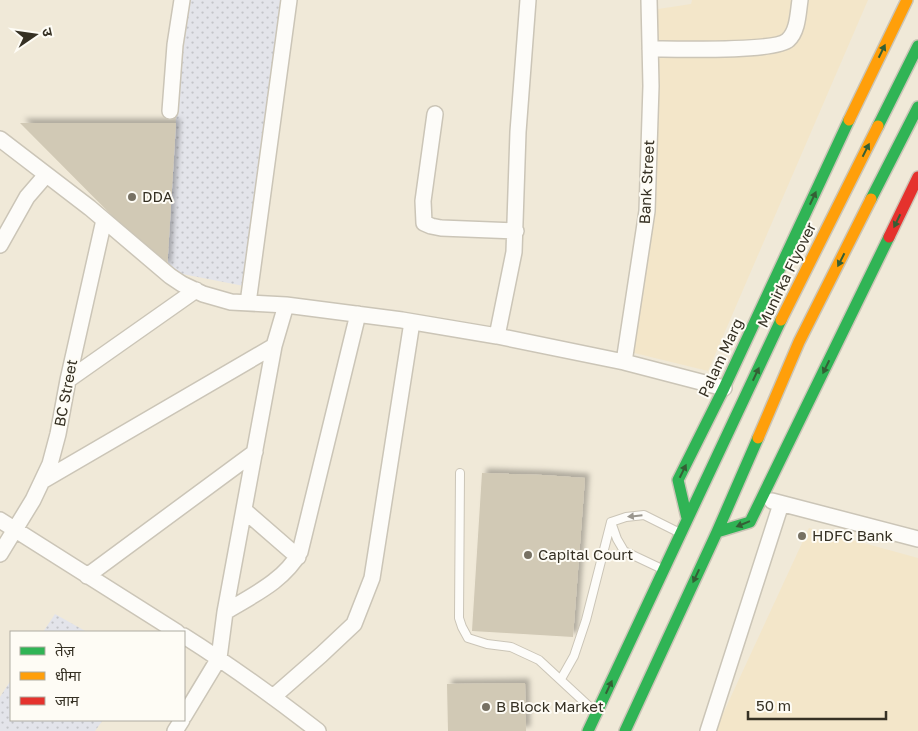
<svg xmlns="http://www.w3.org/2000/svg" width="918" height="731" font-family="'Golos Text','Noto Sans Devanagari',sans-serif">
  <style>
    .built { fill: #f3e6c9 }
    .green { fill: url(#green-dots) }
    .building { fill: #d1c9b5; filter: url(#shadow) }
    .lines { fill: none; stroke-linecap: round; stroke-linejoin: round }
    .lane-casing { stroke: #cbc5b7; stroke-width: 10 }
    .street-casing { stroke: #cbc5b7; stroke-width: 18 }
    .fast-casing { stroke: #cbc5b7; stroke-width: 14 }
    .slow-casing { stroke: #cbc5b7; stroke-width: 14 }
    .jam-casing { stroke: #cbc5b7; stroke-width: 14 }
    .lane { stroke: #fdfcf9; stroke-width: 8 }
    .street { stroke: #fdfcf9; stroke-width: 15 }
    .fast { stroke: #30b455; stroke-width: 11 }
    .slow { stroke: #ff9f0a; stroke-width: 11 }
    .jam { stroke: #e5322d; stroke-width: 11 }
    .oneway { fill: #345f35 }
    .oneway2 { fill: #9a968e }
    .poi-dot { fill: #777163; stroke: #fefcf5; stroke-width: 2 }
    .labels { text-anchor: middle; stroke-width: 4; stroke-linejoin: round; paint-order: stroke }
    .street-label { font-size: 15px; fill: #363124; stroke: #fefcf5 }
    .poi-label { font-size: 15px; fill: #363124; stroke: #fefcf5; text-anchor: start }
  </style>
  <defs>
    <pattern id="green-dots" width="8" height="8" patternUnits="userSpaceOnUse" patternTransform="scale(1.25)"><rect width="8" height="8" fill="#e3e4ea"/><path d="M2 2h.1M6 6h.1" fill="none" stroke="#c3c4c9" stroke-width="1.8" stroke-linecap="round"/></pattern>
    <filter id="shadow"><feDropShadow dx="4.5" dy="-4.5" stdDeviation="2.5" flood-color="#0004"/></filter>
  </defs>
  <rect width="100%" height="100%" fill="#f0e9d8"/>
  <!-- built -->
  <path class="built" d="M692,0H868L708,371L622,350L644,247L645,11L691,4Z
    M809,528L918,558V731H715Z"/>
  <!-- green -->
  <path class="green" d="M183,0H289L249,287L167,271Z
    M55,614L87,632H43Z
    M11,680V720H103L95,731H0V697Z"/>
  <!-- building -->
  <path class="building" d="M20,123H176L167,271Z
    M482,473L543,475L585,478L573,637L472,631Z
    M525,683L526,731H448L447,684Z"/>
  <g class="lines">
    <!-- lane casing -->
    <g class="lane-casing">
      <path id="lane" d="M460,473L459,618L462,627L468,638L487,644L511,647L539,660L593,710
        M660,568L624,551L617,539L611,522L626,517L644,515L678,532
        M561,679L574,656L586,620L611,522"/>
    </g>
    <!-- street casing -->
    <g class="street-casing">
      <path id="street" d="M650,49C672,49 776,52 788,40C798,31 798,13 800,0
        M170,111L175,45L182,0
        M435,114L423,201L424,223L431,226L441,228L516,231
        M0,139L90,208L170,276L182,284L203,294L231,302L286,305L402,320L497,336L624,362L724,388
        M0,245L27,197L46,175
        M248,303L289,0
        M497,336L514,252L518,132L528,0
        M624,362L647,211L651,86L649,0
        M68,380L196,290
        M44,480L274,346
        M772,501L918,539
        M244,510L298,557
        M0,520L177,632
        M0,554L33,500L50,464L58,434L68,380L104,220
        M87,576L255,452
        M225,612C253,595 284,581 300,552L358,314
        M184,636C230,665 274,697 318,731
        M273,697L321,655L354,624L372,578L412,322
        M184,716L219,658L225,612L274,346L286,305
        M175,731L182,720
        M708,731L781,504"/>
    </g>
    <!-- fast casing -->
    <g class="fast-casing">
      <path id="fast" d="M878,126L918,46
        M871,199L918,107
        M687,518L678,480L724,388L849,120
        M717,532L750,522L889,237
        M588,731L781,320
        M625,731L717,532L758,438"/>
    </g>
    <!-- slow casing -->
    <g class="slow-casing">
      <path id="slow" d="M849,120L907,0
        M781,320L878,126
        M758,438L799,342L871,199"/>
    </g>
    <!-- jam casing -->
    <g class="jam-casing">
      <path id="jam" d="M889,237L918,177"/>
    </g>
    <!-- lane -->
    <use href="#lane" class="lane"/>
    <!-- street -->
    <use href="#street" class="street"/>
    <!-- fast -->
    <use href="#fast" class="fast"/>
    <!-- slow -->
    <use href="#slow" class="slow"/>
    <!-- jam -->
    <use href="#jam" class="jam"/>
  </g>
  <!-- one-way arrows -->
  <defs><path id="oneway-solid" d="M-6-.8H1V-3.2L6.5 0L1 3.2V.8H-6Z" transform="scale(1.25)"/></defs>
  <g class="oneway">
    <use href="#oneway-solid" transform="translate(882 51) rotate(-64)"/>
    <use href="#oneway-solid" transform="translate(866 150) rotate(-63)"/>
    <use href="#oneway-solid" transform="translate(813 198) rotate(-65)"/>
    <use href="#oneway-solid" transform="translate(897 221) rotate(116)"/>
    <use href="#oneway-solid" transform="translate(841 260) rotate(117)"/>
    <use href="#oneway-solid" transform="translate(826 367) rotate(116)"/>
    <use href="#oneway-solid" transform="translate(756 374) rotate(-65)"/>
    <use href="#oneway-solid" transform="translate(683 471) rotate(-64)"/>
    <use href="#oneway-solid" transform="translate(743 524) rotate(158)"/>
    <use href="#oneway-solid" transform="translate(696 576) rotate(115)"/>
    <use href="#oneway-solid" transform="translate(609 687) rotate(-65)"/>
  </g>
  <use class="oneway2" href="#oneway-solid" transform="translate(635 516) rotate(174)"/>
  <!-- markers -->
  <g class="poi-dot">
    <circle cx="132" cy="197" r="5"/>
    <circle cx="802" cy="536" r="5"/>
    <circle cx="528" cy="555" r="5"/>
    <circle cx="486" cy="707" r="5"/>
  </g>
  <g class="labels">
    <!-- street labels -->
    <g class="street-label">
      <text transform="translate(647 182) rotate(-87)" y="5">Bank Street</text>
      <text transform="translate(787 275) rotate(-64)" y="5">Munirka Flyover</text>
      <text transform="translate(721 358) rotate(-65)" y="5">Palam Marg</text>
      <text transform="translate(66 393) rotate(-79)" y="5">BC Street</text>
    </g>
    <!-- poi labels -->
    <g class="poi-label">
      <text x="142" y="202">DDA</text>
      <text x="812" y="541">HDFC Bank</text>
      <text x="538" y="560">Capital Court</text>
      <text x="496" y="712">B Block Market</text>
    </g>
  </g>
  <!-- legend -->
  <rect x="10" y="631" width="175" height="90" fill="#fefcf5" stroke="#aeaba1"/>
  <rect x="20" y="647" width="25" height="8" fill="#30b455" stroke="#aeaba1"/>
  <text x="55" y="656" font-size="15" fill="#363124">तेज़</text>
  <rect x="20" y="672" width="25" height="8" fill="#ff9f0a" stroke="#aeaba1"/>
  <text x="55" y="681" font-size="15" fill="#363124">धीमा</text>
  <rect x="20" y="697" width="25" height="8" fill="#e5322d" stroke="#aeaba1"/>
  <text x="55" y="706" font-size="15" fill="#363124">जाम</text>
  <!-- north arrow -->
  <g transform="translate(35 35) rotate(77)" stroke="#fefcf5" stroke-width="4" paint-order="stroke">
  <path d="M0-4L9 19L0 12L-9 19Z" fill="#363124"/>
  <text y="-8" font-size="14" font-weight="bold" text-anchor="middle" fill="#363124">उ</text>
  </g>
  <!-- scale -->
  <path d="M748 711v8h138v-8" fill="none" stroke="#363124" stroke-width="2.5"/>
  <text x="756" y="711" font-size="15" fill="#363124" stroke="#fefcf5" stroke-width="4" paint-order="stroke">50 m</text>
</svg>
